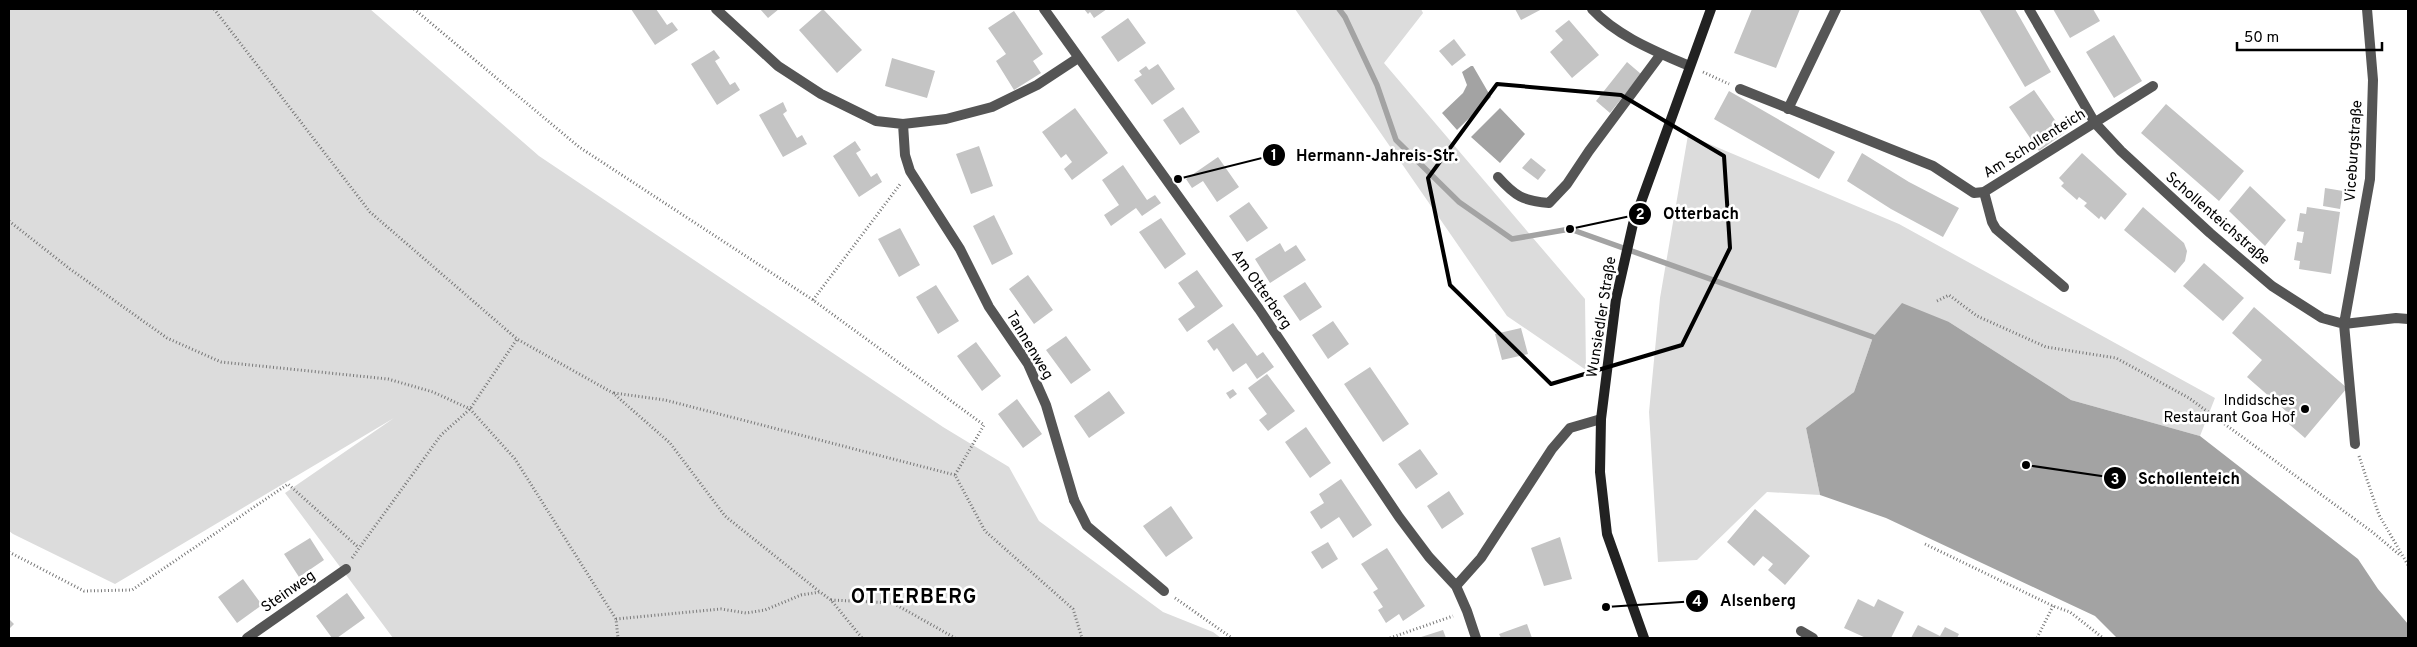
<svg xmlns="http://www.w3.org/2000/svg" width="2417" height="647" font-family="Overpass,sans-serif">
  <style>
    .green { fill: #dcdcdc }
    .water { fill: #a3a3a3 }
    .lines { fill: none; stroke-linecap: round; stroke-linejoin: round }
    .stream { stroke: #a3a3a3; stroke-width: 5.5 }
    .building { fill: #c4c4c4 }
    .path { stroke: #777; stroke-width: 3; stroke-dasharray: 1 2.5; stroke-linecap: butt }
    .lane { stroke: #555; stroke-width: 10 }
    .street { stroke: #555; stroke-width: 10 }
    .secondary { stroke: #222; stroke-width: 10 }
    .marked { fill: none; stroke: #000; stroke-width: 4; stroke-linejoin: round }
    .poi-dot { fill: #000; stroke: #fff; stroke-width: 2 }
    .labels { text-anchor: middle; stroke-width: 5; stroke-linejoin: round; paint-order: stroke }
    .street-label { font-size: 15px; fill: #000; stroke: #fff }
    .poi-label { font-size: 15px; fill: #000; stroke: #fff; text-anchor: end }
    .district-label { font-size: 20px; font-weight: bold; letter-spacing: 1px; fill: #000; stroke: #fff }
    .leader { fill: none; stroke: #000; stroke-width: 2 }
    .callout-dot { fill: #000; stroke: #fff; stroke-width: 2 }
    .mark-label { font-size: 15px; text-anchor: middle; font-weight: bold; fill: #fff }
    .callout-label { font-size: 16px; text-anchor: middle; font-weight: bold; fill: #000; stroke: #fff; stroke-width: 5; stroke-linejoin: round; paint-order: stroke }
  </style>
  <rect width="100%" height="100%" fill="#fff"/>
  <!-- green -->
  <path class="green" d="M9,9H370L539,156L943,427L1009,467L1039,521L1163,612L1213,632L1221,638H393L285,493L394,418L115,584L13,534L9,531Z
    M1295,9H1421L1423,13L1384,63L1585,299L1586,370L1507,316Z
    M1688,135L1899,224L2215,398L2200,436L2071,400L1949,322L1873,337L1854,392L1806,428L1820,495L1767,492L1697,560L1658,562L1649,412L1660,298Z"/>
  <!-- water -->
  <path class="water" d="M1471,66H1473L1491,97L1457,130L1442,113L1463,93L1467,85L1462,72Z
    M1500,108L1525,134L1500,163L1471,137Z
    M1902,303L1949,322L2071,400L2200,436L2358,559L2378,589L2408,624V638H2117L2095,616L1886,518L1820,495L1806,428L1854,392L1873,337Z"/>
  <g class="lines">
    <!-- stream -->
    <path class="stream" d="M1339,9L1345,17L1377,85L1396,140L1459,202L1512,239L1570,229L1873,337"/>
  </g>
  <!-- building -->
  <path class="building" d="M631,9H656L667,25L672,22L678,30L655,45Z
    M760,9H779L768,18Z
    M823,9L862,50L837,73L799,30Z
    M1084,9H1107L1094,18L1090,12L1088,14Z
    M1515,9H1542L1521,20Z
    M1752,9H1800L1776,68L1734,53Z
    M1979,9H2015L2051,72L2025,87Z
    M2053,9H2093L2100,21L2070,38Z
    M1014,11L1043,54L1033,61L1041,73L1014,90L996,61L1006,54L988,28Z
    M1128,18L1146,43L1118,62L1101,37Z
    M1569,20L1599,55L1572,78L1550,52L1563,40L1555,31Z
    M2114,35L2142,81L2114,98L2086,52Z
    M1454,39L1466,55L1452,66L1439,51Z
    M714,50L720,58L715,61L730,85L735,82L740,90L717,105L691,64Z
    M892,58L935,71L927,98L885,86Z
    M1627,62L1641,74L1610,113L1596,101Z
    M1158,64L1175,89L1152,105L1134,80L1142,75L1139,71L1146,66L1149,70Z
    M2034,90L2064,133L2039,151L2009,107Z
    M1729,91L1835,152L1819,179L1714,119Z
    M783,102L787,111L783,114L797,138L802,135L807,144L783,157L759,115Z
    M2166,104L2244,171L2219,201L2141,133Z
    M1183,107L1200,132L1180,145L1163,120Z
    M1075,108L1108,153L1072,180L1064,169L1072,162L1066,154L1061,158L1042,132Z
    M855,141L861,150L856,153L871,177L877,173L882,182L859,197L833,156Z
    M979,146L993,186L971,194L956,154Z
    M1862,153L1909,182L1959,208L1943,237L1891,209L1847,181Z
    M2082,153L2127,194L2105,220L2101,216L2099,219L2084,206L2087,203L2079,197L2077,200L2061,186L2064,183L2059,178Z
    M1218,157L1239,187L1217,202L1203,181L1192,188L1186,179Z
    M1531,158L1546,170L1538,180L1522,168Z
    M1123,165L1147,200L1155,195L1161,203L1142,216L1136,208L1111,226L1104,215L1119,205L1102,180Z
    M2250,186L2286,220L2265,246L2229,211Z
    M2325,188L2343,191L2340,209L2323,206Z
    M1249,202L1268,228L1247,242L1229,216Z
    M2143,207L2184,243L2187,251L2185,261L2175,273L2124,230Z
    M2307,207L2340,212L2331,274L2299,269L2300,261L2294,260L2297,242L2302,243L2304,232L2297,231L2300,213L2306,214Z
    M994,215L1013,254L992,265L973,226Z
    M1161,218L1186,254L1165,269L1139,232Z
    M900,228L920,265L899,277L878,239Z
    M1280,243L1285,252L1296,245L1306,260L1270,283L1255,259Z
    M2204,263L2244,298L2223,321L2183,286Z
    M1197,270L1223,306L1187,332L1178,319L1195,307L1178,283Z
    M1028,275L1053,310L1034,324L1009,289Z
    M1305,282L1322,307L1300,321L1283,296Z
    M936,285L959,321L938,334L916,297Z
    M2254,307L2347,388L2305,438L2282,418L2287,412L2247,377L2262,360L2232,333Z
    M1333,321L1349,344L1328,359L1312,335Z
    M1233,323L1257,356L1263,352L1274,367L1257,379L1246,363L1233,372L1217,348L1214,351L1207,341Z
    M1521,328L1528,354L1502,360L1495,334Z
    M1066,336L1091,370L1071,384L1046,350Z
    M976,342L1001,376L982,391L957,356Z
    M1370,367L1409,424L1383,442L1344,384Z
    M1267,374L1295,411L1268,431L1259,420L1267,414L1248,388Z
    M1233,389L1237,394L1230,399L1226,393Z
    M1109,391L1125,413L1089,438L1074,416Z
    M1017,399L1042,434L1023,448L998,414Z
    M1306,427L1331,463L1310,478L1285,442Z
    M1420,449L1438,474L1416,489L1398,464Z
    M1341,479L1372,525L1353,538L1339,517L1321,529L1310,512L1324,503L1319,494Z
    M1449,491L1464,514L1442,529L1427,506Z
    M1171,506L1193,538L1166,557L1143,526Z
    M1755,509L1810,556L1785,585L1768,570L1773,564L1763,556L1754,566L1727,542Z
    M1560,537L1572,579L1544,586L1531,548Z
    M310,538L324,560L299,577L284,554Z
    M1328,542L1338,559L1322,569L1311,552Z
    M1387,548L1425,606L1403,621L1399,614L1386,623L1378,610L1383,607L1373,592L1378,589L1361,564Z
    M243,579L262,605L237,623L218,597Z
    M347,593L365,618L337,638H332L316,616Z
    M1858,599L1874,607L1878,599L1904,612L1891,638H1866L1844,628Z
    M9,619L14,624L9,629Z
    M1527,624L1532,638H1501L1499,634Z
    M1918,625L1940,636L1945,627L1959,634L1957,638H1911Z
    M1443,630L1446,638H1418Z"/>
  <g class="lines">
    <!-- path -->
    <path class="path" d="M214,9L370,212L517,339L613,393L670,443L725,516L820,592
      M414,9L579,147L813,300L984,425L955,475L985,531L1073,609L1082,638
      M1703,72L1729,84
      M9,221L70,269L167,338L221,362L388,379L433,392L470,409L515,459L616,619L618,638
      M813,300L901,183
      M1937,301L1949,295L1977,316L2046,347L2116,358L2189,398L2371,531L2401,556
      M614,393L665,400L955,475
      M2359,456L2379,515L2408,565
      M1925,544L2053,606L2070,612L2103,638
      M9,552L84,591L132,590L288,484L358,547
      M352,558L441,435L470,409L517,339
      M1175,598L1232,638
      M831,600L893,603L955,638
      M616,619L721,609L746,613L765,610L801,595L820,592L831,600L862,638
      M1390,638L1453,616
      M2037,638L2053,606"/>
    <!-- lane -->
    <path class="lane" d="M1498,177C1515,196 1523,201 1549,203L1567,184L1589,151L1661,54
      M1984,192L1992,222L1996,229L2064,287
      M2344,324L2396,318L2408,319
      M1074,500L1087,526L1164,591"/>
    <!-- street -->
    <path class="street" d="M716,9L778,66L821,94L876,121L903,124L946,119L992,107L1037,85L1078,58
      M1044,9L1259,309L1399,517L1429,557L1456,586L1467,611L1476,638
      M1592,9C1617,36 1655,51 1689,66
      M2029,9L2095,123L2121,151L2210,233L2272,286L2322,318L2344,324L2355,444
      M1740,89L1933,166L1974,193L1984,192L2153,86
      M1788,109L1836,9
      M903,124L905,155L910,171L960,249L989,307L1028,364L1046,405L1074,500
      M2344,324L2370,179L2373,80L2367,9
      M1456,586L1481,558L1552,449L1570,428L1601,419
      M1801,631L1813,638
      M247,638L346,569"/>
    <!-- secondary -->
    <path class="secondary" d="M1644,638L1607,534L1600,472L1601,419L1616,299L1633,224L1711,9"/>
  </g>
  <!-- marked area -->
  <path class="marked" d="M1497,84L1621,95L1724,156L1730,248L1682,345L1551,384L1450,285L1428,178Z"/>
  <!-- markers -->
  <circle class="poi-dot" cx="2305" cy="409" r="5"/>
  <g class="labels">
    <!-- street labels -->
    <g class="street-label">
      <text transform="translate(2034 143) rotate(-32)" y="5">Am Schollenteich</text>
      <text transform="translate(2353 151) rotate(-86)" y="5">Viceburgstraße</text>
      <text transform="translate(2218 218) rotate(41)" y="5">Schollenteichstraße</text>
      <text transform="translate(1262 289) rotate(55)" y="5">Am Otterberg</text>
      <text transform="translate(1601 317) rotate(-81)" y="5">Wunsiedler Straße</text>
      <text transform="translate(1030 345) rotate(59)" y="5">Tannenweg</text>
      <text transform="translate(288 591) rotate(-35)" y="5">Steinweg</text>
    </g>
    <!-- poi labels -->
    <g class="poi-label">
      <text x="2295" y="405">Indidsches<tspan x="2295" dy="17">Restaurant Goa Hof</tspan></text>
    </g>
    <!-- district labels -->
    <g class="district-label">
      <text x="914" y="603">OTTERBERG</text>
    </g>
  </g>
  <!-- callouts -->
  <path class="leader" d="M1178 179L1274 155M1570 229L1640 214M2026 465L2115 478M1606 607L1697 601"/>
  <g class="callout-dot">
    <circle cx="1178" cy="179" r="5"/>
    <circle cx="1570" cy="229" r="5"/>
    <circle cx="2026" cy="465" r="5"/>
    <circle cx="1606" cy="607" r="5"/>
    <circle cx="1274" cy="155" r="12"/>
    <circle cx="1640" cy="214" r="12"/>
    <circle cx="2115" cy="478" r="12"/>
    <circle cx="1697" cy="601" r="12"/>
  </g>
  <g class="mark-label">
    <text x="1274" y="160">1</text>
    <text x="1640" y="219">2</text>
    <text x="2115" y="484">3</text>
    <text x="1697" y="606">4</text>
  </g>
  <g class="callout-label">
    <text x="1377" y="161">Hermann-Jahreis-Str.</text>
    <text x="1701" y="219">Otterbach</text>
    <text x="2189" y="484">Schollenteich</text>
    <text x="1758" y="606">Alsenberg</text>
  </g>
  <!-- border -->
  <rect width="2417" height="647" fill="none" stroke="#000000" stroke-width="20"/>
  <!-- scale -->
  <path d="M2237 42v8h145v-8" fill="none" stroke="#000000" stroke-width="2.5"/>
  <text x="2244" y="42" font-size="15" fill="#000000" stroke="#ffffff" stroke-width="4" paint-order="stroke">50 m</text>
</svg>
